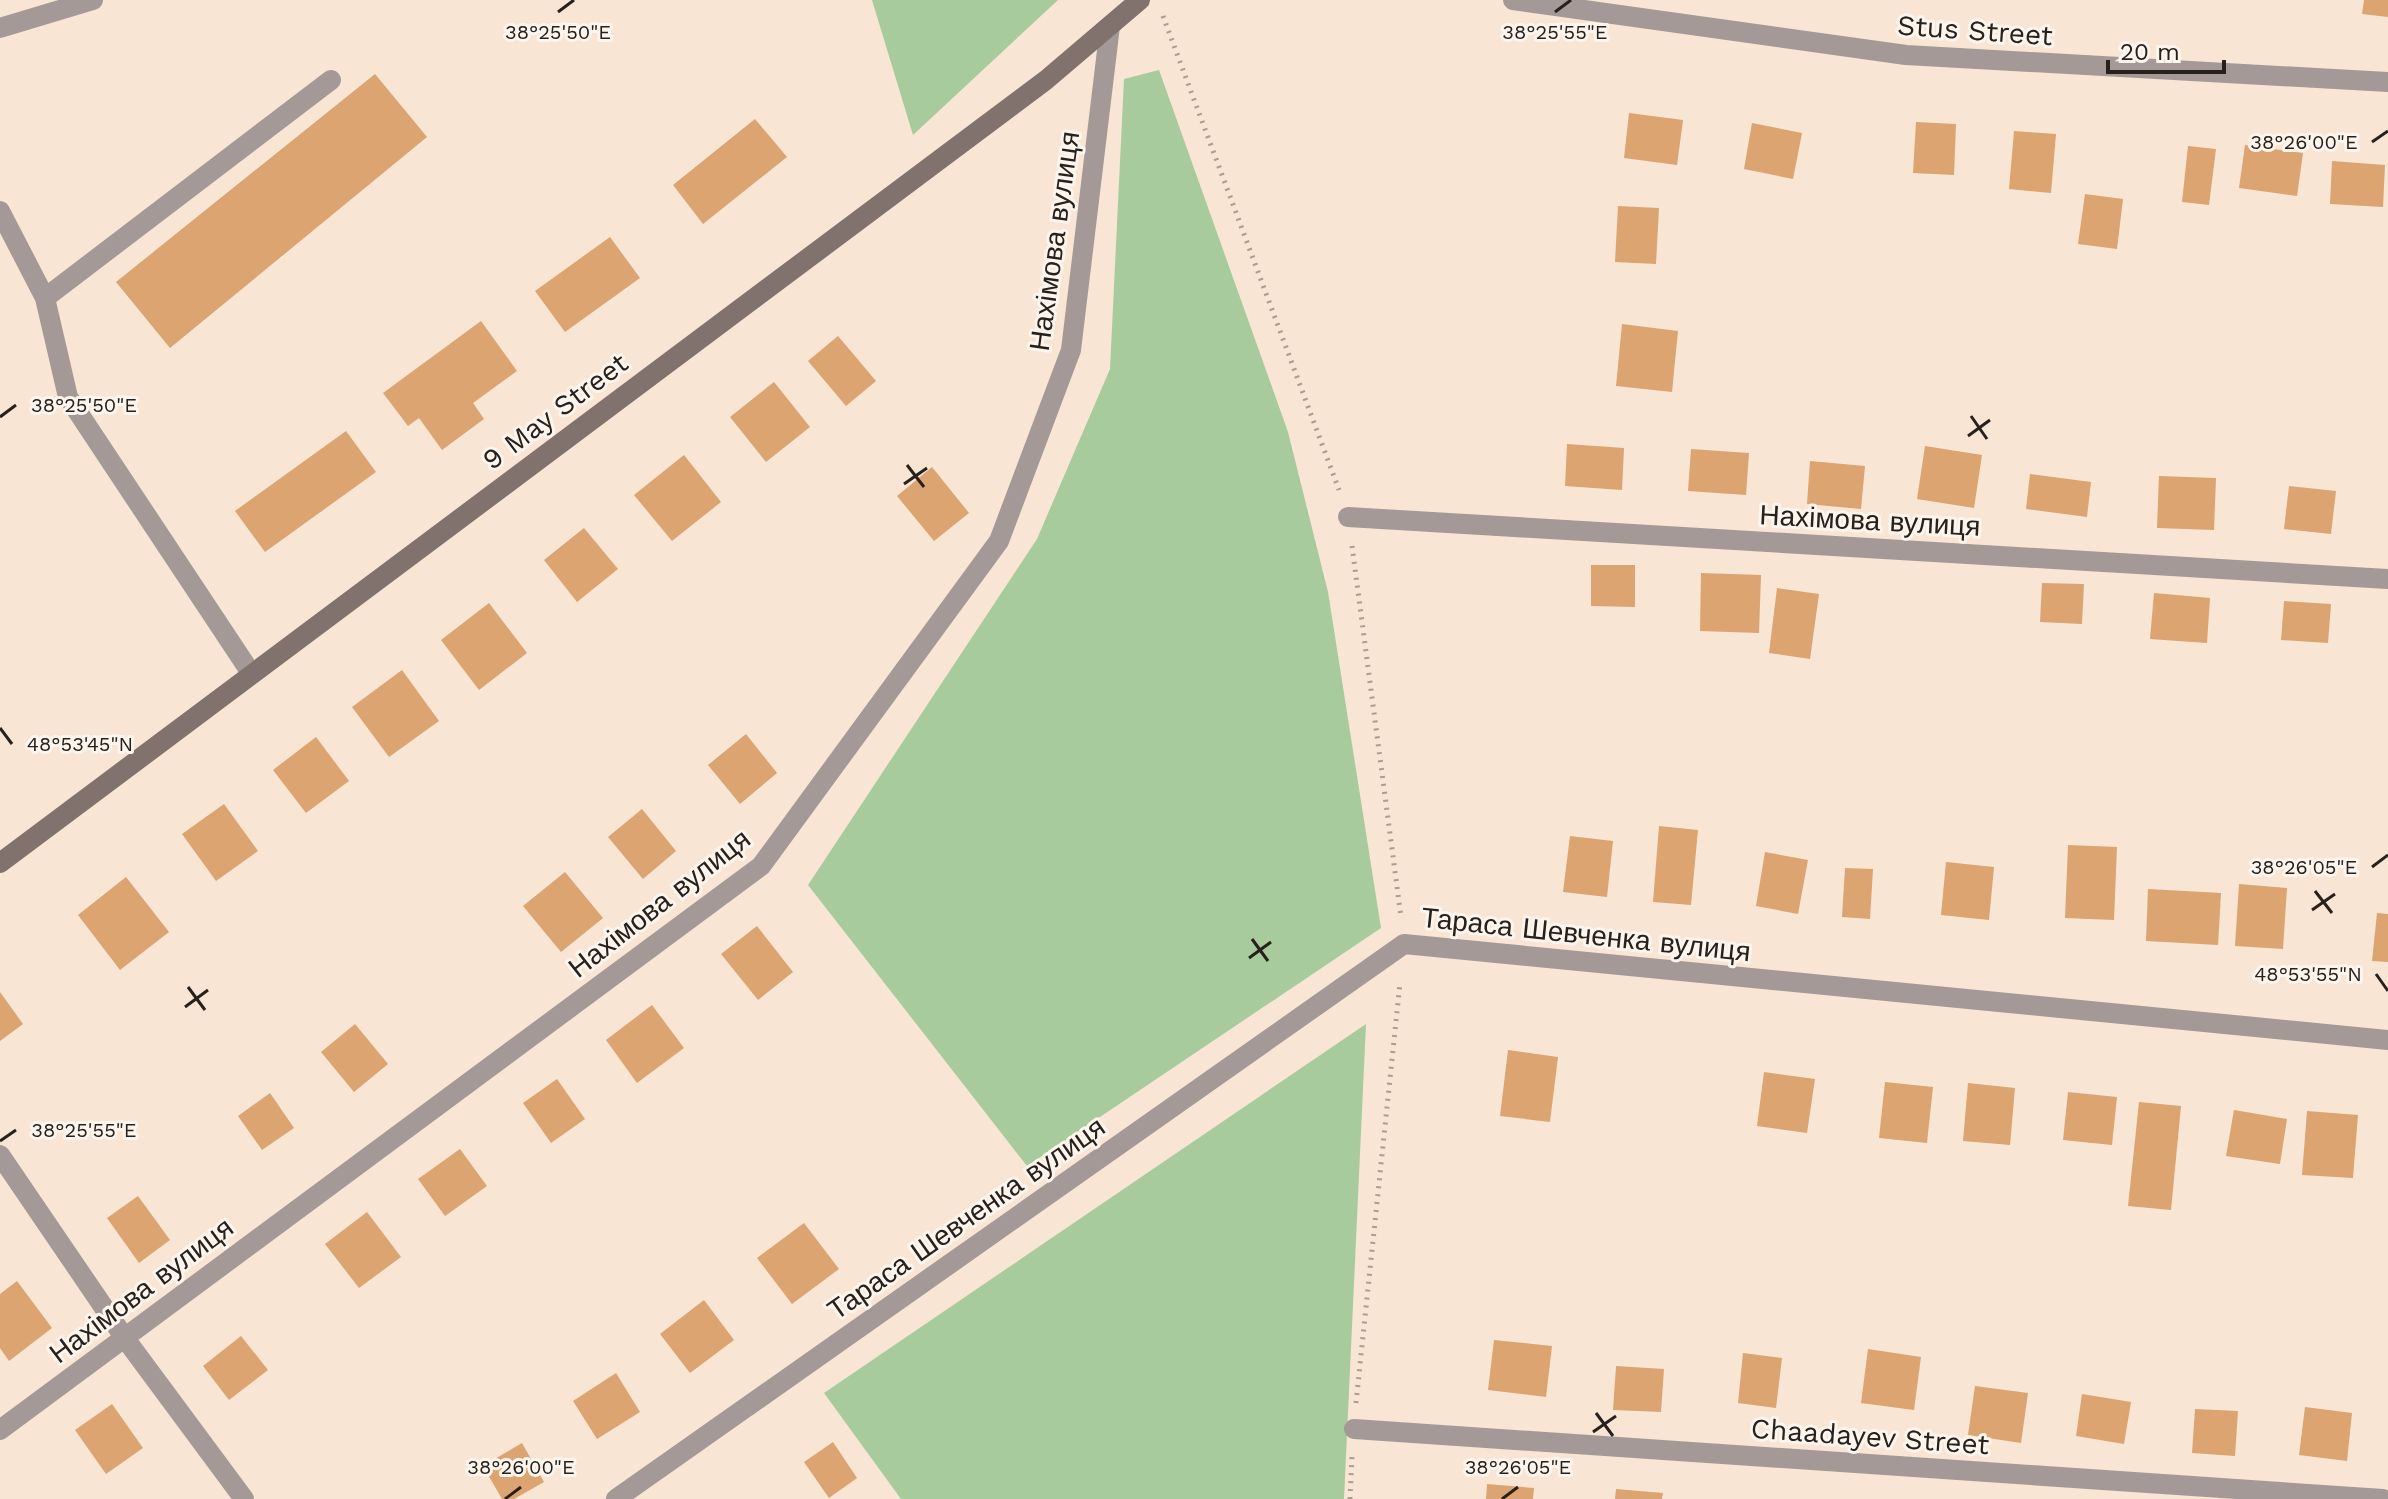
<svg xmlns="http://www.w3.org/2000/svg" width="2388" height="1499" font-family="'Work Sans',sans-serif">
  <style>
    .green { fill: #a7cb9c }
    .building { fill: #dba471 }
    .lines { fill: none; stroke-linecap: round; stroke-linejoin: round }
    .path { stroke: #ac9d90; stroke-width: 5; stroke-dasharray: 2 6; stroke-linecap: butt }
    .lane { stroke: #a49996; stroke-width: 20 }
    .street { stroke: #a49996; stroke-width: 20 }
    .secondary { stroke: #82726e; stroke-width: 20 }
    .ticks { fill: none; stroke: #28211b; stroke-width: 3 }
    .labels { text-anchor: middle; stroke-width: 6; stroke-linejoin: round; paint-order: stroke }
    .street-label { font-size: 28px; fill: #28211b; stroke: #fcf5ee }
    .ticks-label { font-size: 20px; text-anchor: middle; fill: #28211b; stroke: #fcf5ee; stroke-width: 6; stroke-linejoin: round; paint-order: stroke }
  </style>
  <rect width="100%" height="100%" fill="#f8e5d4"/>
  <!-- green -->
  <path class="green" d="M872,0H1058L913,135Z
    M1159,70L1288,432L1328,592L1381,928L1027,1166L808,885L1037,539L1110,369L1124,79Z
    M1366,1024L1344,1499H901L824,1393Z"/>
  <!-- building -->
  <path class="building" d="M2364,0H2388V17L2362,14Z
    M375,74L427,137L170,348L116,282Z
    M1629,113L1683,120L1677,165L1624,158Z
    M755,119L787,157L703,224L673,185Z
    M1916,122L1956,124L1954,175L1913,173Z
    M1752,123L1802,133L1793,179L1744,169Z
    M2014,131L2056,134L2051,193L2009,189Z
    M2245,145L2303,153L2297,196L2239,188Z
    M2188,146L2216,149L2209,205L2182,202Z
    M2332,161L2385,165L2383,207L2330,204Z
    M2085,194L2123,199L2117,249L2078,244Z
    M1618,206L1659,208L1656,264L1615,262Z
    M610,237L640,278L565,332L535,291Z
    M481,321L517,371L473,403L484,419L442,450L419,418L408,426L383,393Z
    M1622,324L1678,331L1672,392L1616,386Z
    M838,336L876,381L846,406L808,361Z
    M774,382L810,427L766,462L730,417Z
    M346,431L376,472L265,552L235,511Z
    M1567,444L1624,448L1622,490L1565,486Z
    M1925,446L1982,455L1974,508L1917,499Z
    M1691,449L1749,453L1746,495L1688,491Z
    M684,455L721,502L672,541L634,495Z
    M1810,461L1865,466L1861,509L1807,504Z
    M932,467L969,513L934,541L897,496Z
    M2030,474L2091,482L2087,517L2026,509Z
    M2159,476L2216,478L2214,530L2157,528Z
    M2289,486L2336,491L2331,534L2284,529Z
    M584,528L618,569L577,602L544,560Z
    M1591,565H1635V607L1591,606Z
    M1701,573L1761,575L1759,633L1700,631Z
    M2042,583L2084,584L2082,624L2040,622Z
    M1777,588L1819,594L1810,659L1769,653Z
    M2154,593L2210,598L2207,643L2150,639Z
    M2284,601L2331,604L2328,643L2281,640Z
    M489,603L527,653L479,690L441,640Z
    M402,670L439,721L389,757L352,707Z
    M746,734L777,773L740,804L708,765Z
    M316,737L349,781L306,813L273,770Z
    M224,804L258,851L216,881L182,834Z
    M642,809L676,851L643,879L608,837Z
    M1659,826L1698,830L1691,905L1653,902Z
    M1570,836L1613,841L1607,897L1563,892Z
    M2068,845L2117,847L2114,920L2065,918Z
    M1765,852L1808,860L1798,914L1756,906Z
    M1946,862L1994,867L1989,920L1941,915Z
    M1845,868L1873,869L1870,919L1842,917Z
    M565,872L603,918L561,952L523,906Z
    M126,877L169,932L120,970L78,915Z
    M2239,884L2287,888L2283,949L2235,946Z
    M2148,889L2221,893L2218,945L2146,941Z
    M2377,913L2388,914V962L2372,961Z
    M757,926L793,972L758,1000L721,954Z
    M0,992L23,1024L0,1041Z
    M652,1005L684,1048L637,1083L606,1040Z
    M355,1024L388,1064L354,1092L321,1052Z
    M1508,1050L1558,1057L1550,1122L1500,1116Z
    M1764,1072L1815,1079L1807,1133L1757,1126Z
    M557,1079L585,1119L551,1143L523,1103Z
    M1885,1082L1933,1087L1927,1143L1879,1138Z
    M1968,1083L2015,1088L2010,1145L1963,1141Z
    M2068,1092L2117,1097L2112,1145L2063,1140Z
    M270,1093L294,1128L262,1150L238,1116Z
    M2139,1102L2181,1106L2171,1210L2128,1206Z
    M2234,1110L2287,1119L2280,1164L2226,1156Z
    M2307,1111L2358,1115L2353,1178L2302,1175Z
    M460,1149L487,1186L445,1216L418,1179Z
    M138,1196L170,1240L139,1263L107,1218Z
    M367,1212L401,1257L359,1288L325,1244Z
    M804,1223L839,1269L792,1304L757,1258Z
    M17,1281L52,1328L9,1361L0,1348V1294Z
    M704,1300L734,1340L690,1373L660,1334Z
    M241,1336L268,1370L229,1400L203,1366Z
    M1494,1340L1552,1346L1546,1397L1488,1390Z
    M1868,1349L1921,1357L1914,1410L1861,1403Z
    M1743,1353L1782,1358L1776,1408L1738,1403Z
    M1616,1366L1664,1369L1661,1412L1613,1410Z
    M616,1373L640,1412L597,1439L573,1401Z
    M1975,1386L2028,1393L2021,1443L1968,1435Z
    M2082,1394L2131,1402L2124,1444L2076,1436Z
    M112,1404L143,1448L106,1474L75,1430Z
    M2305,1407L2352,1413L2347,1461L2299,1455Z
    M2195,1409L2238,1411L2235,1456L2192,1453Z
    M833,1442L857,1478L829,1498L804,1462Z
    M522,1443L544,1482L514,1499H502L483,1466Z
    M1487,1484L1534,1488L1533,1499H1486Z
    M1616,1489L1663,1493L1662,1499H1615Z"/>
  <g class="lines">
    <!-- path -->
    <path class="path" d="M1163,16L1339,490
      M1352,546L1401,917
      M1356,1403L1400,983
      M1350,1499L1352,1456"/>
    <!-- lane -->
    <path class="lane" d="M0,28L93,0
      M0,211L45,298
      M251,673L68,397L45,298L331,80"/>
    <!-- street -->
    <path class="street" d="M1513,0L1906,55L2388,82
      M1348,517L2388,579
      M0,1155L124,1337L244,1499
      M1354,1429L2383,1499
      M0,1430L761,866L999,541L1071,350L1110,26
      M616,1499L1404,944L2388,1040"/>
    <!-- secondary -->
    <path class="secondary" d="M0,863L1046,80L1140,0"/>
  </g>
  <!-- ticks -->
  <path class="ticks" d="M558,12L574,0M1555,12L1571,0M2372,142L2388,131M1971,416L1987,439M0,417L16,405M1968,436L1990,420M907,465L924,487M904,484L927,468M0,728L12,744M2372,867L2388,855M2315,891L2332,913M2312,910L2335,894M1252,939L1268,961M1249,958L1271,942M2376,974L2388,991M188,987L205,1010M185,1007L208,990M0,1141L16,1130M1596,1413L1613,1436M1593,1432L1616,1416M505,1499L521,1487M1502,1499L1518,1487"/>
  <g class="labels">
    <!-- street labels -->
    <g class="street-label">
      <text transform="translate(1975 30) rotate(4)" y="10">Stus Street</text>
      <text transform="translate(1054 241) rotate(-82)" y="10">Нахімова вулиця</text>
      <text transform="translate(555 411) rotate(-37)" y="10">9 May Street</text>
      <text transform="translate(1870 520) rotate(3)" y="10">Нахімова вулиця</text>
      <text transform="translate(659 903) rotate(-38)" y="10">Нахімова вулиця</text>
      <text transform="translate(1586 934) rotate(6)" y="10">Тараса Шевченка вулиця</text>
      <text transform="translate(966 1218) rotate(-35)" y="10">Тараса Шевченка вулиця</text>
      <text transform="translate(141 1290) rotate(-37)" y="10">Нахімова вулиця</text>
      <text transform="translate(1870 1436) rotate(4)" y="10">Chaadayev Street</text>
    </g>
  </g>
  <g class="ticks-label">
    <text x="558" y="39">38°25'50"E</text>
    <text x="1555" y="39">38°25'55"E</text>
    <text x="2304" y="149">38°26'00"E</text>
    <text x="84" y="412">38°25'50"E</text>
    <text x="80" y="751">48°53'45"N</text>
    <text x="2304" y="874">38°26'05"E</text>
    <text x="2308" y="981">48°53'55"N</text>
    <text x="84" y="1137">38°25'55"E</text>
    <text x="521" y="1474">38°26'00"E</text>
    <text x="1518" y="1474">38°26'05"E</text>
  </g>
  <!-- scale -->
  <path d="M2108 60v12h116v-12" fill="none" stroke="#28211b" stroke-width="4"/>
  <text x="2120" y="60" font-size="24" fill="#28211b" stroke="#fcf5ee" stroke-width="6" paint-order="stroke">20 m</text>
</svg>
